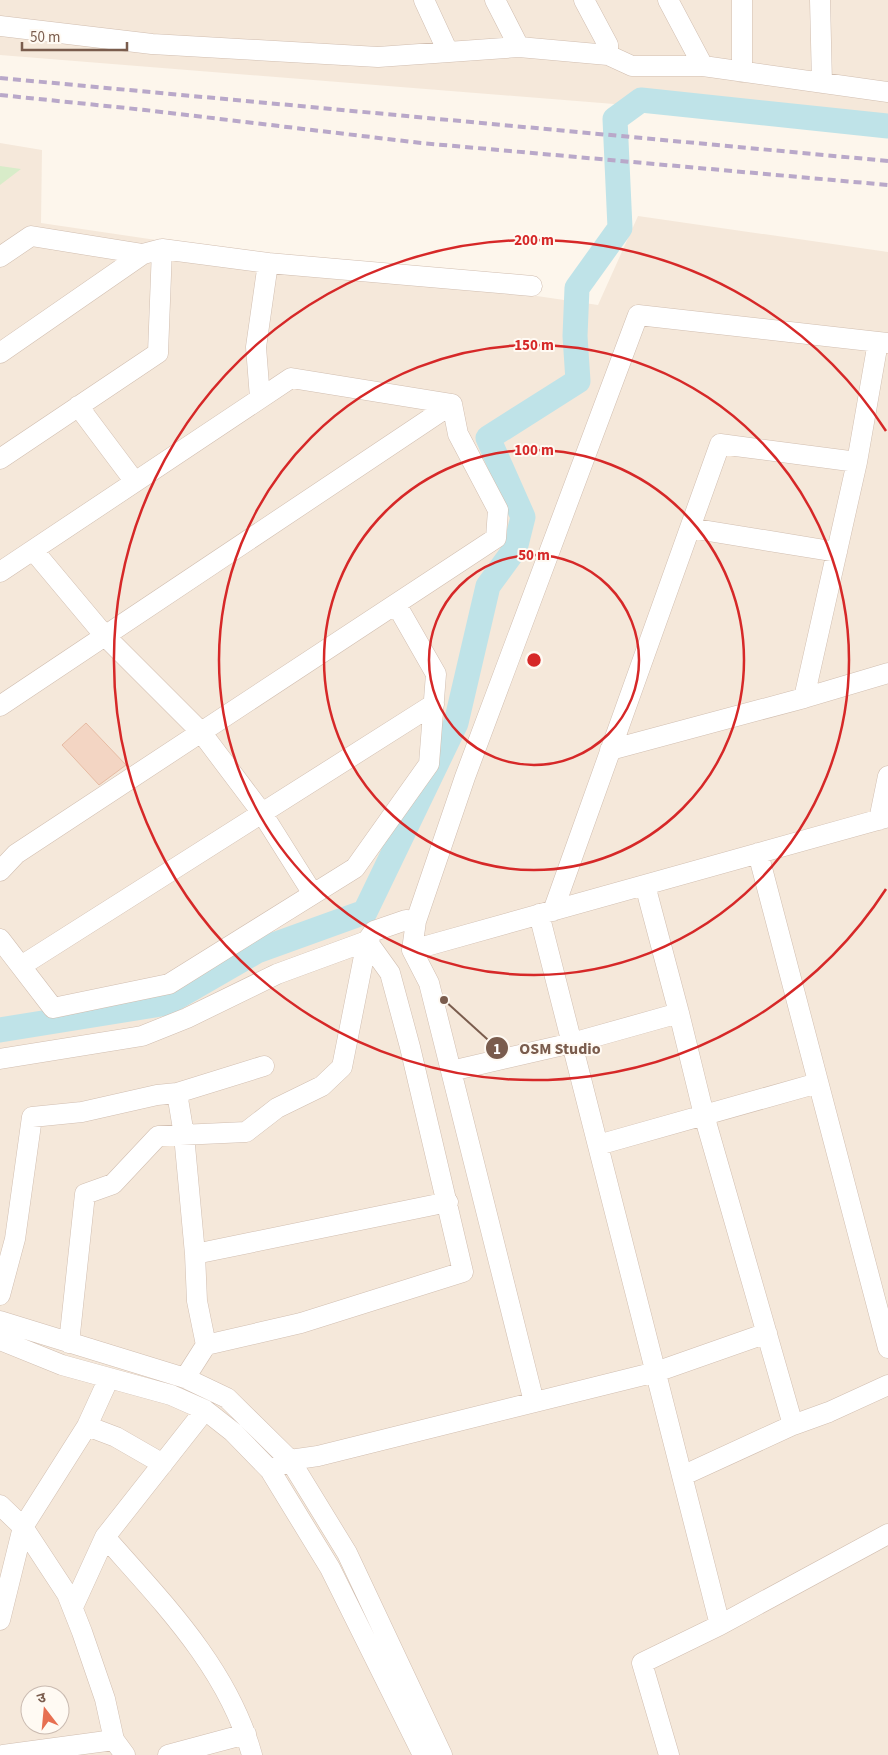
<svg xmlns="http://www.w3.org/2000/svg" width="888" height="1755" font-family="'Source Sans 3','Noto Sans Devanagari',sans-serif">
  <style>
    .residential { fill: #f5e8da; fill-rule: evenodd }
    .green { fill: #d8ecc9 }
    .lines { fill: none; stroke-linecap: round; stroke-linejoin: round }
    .river { stroke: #bfe3e8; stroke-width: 25 }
    .building { fill: #f3d5c3; stroke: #e6bba3 }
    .minor-casing { stroke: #d1beb0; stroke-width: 21 }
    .minor { stroke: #fff; stroke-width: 20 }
    .rail { stroke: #b9a8c9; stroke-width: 4; stroke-dasharray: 8 5; stroke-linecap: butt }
    .ring { fill: none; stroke: #d62828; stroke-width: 2.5 }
    .centre { fill: #d62828; stroke: #fffaf3; stroke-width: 2.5 }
    .ring-label { font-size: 15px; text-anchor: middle; font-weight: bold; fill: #d62828; stroke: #fffaf3; stroke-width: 4; stroke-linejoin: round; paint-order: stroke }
    .leader { fill: none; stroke: #7a5c4d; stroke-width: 2 }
    .callout-dot { fill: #7a5c4d; stroke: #fffaf3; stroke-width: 2 }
    .mark-label { font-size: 15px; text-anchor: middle; font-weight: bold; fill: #fff }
    .callout-label { font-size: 16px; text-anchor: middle; font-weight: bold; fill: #7a5c4d; stroke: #fffaf3; stroke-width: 4; stroke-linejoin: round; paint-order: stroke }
  </style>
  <rect width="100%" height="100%" fill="#fdf6ec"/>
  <!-- residential -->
  <path class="residential" d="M0,0H888V126L0,55Z
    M0,143L42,150L41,223L598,305L638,216L888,252V1755H0ZM30,1695H60V1725H30Z"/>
  <!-- green -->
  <path class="green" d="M0,166L21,169L0,185Z"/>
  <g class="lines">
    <!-- river -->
    <path class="river" d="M0,1030L167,1003L257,951L365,912L456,723L488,586L515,549L523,517L488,438L578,381L575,336L577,288L620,228L615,119L641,100L888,126"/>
  </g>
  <!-- building -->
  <path class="building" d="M86,723L126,765L99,785L62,745Z"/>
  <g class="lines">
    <!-- minor casing -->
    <g class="minor-casing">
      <path id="minor" d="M424,0L448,52
        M495,0L519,47L608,55L632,66H703L888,92
        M584,0L608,45V55
        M668,0L703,66
        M820,0L822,83
        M0,26L152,44L378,57L519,47
        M742,72V0
        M162,249L268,263L532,286
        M0,257L31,236L143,254
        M0,353L143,254L162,249L158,353L0,459
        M260,398L256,347L268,263
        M78,406L135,482
        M857,462L878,342
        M690,528L837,552
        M33,550L105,636L201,732L262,813L313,894
        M0,572L291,378L452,404
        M0,706L452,404
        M610,750L804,698
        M879,820L888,776
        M758,853L888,1348
        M0,871L16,854L496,538L498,510L458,434L452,404
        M553,911L720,444L857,462L804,698L888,673
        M539,914L720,1625L888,1534
        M0,939L53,1008L169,984L355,868L429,764L436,674L396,604
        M412,950L888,817
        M21,966L434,704
        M679,1013L704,1115L793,1425L829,1412L888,1385
        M0,1059L142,1036L187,1018L277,974L367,941L374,931L406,920L416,921
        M451,1071L572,1043L679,1013L645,885
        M177,1093L264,1066
        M598,1145L818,1083
        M195,1254L448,1202
        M0,1295L15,1239L32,1117L82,1112L157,1095L177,1093L184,1135L195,1254L197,1301L206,1345
        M0,1321L185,1378L227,1398L290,1460L347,1553L442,1755
        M0,1340L62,1365L171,1395L205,1410L233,1432L270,1470L330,1568L423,1755
        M69,1343L85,1194L113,1184L158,1136L246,1132L277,1108L322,1086L342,1067L367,941L390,973L410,1047L463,1272L301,1323L206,1345L185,1378
        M534,1402L429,983L412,950L416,921L465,777L638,315L888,343
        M87,1426L116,1437L163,1464
        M279,1466L290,1460L318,1456L656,1372L767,1333
        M682,1476L793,1425
        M0,1505L23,1527L67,1594L82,1632L105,1699L114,1740L125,1755
        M105,1537C163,1603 228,1668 252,1755
        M73,1607L105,1537L205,1410
        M0,1620L23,1527L87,1426L109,1378
        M3,1755L114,1740
        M168,1755L246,1734
        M669,1755L642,1663L720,1625"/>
    </g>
    <!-- minor -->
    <use href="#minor" class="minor"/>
    <!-- rail -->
    <path class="rail" d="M0,78L888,161
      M0,95L145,110L421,143L888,185"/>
  </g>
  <!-- distance rings -->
  <g class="ring">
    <circle cx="534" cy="660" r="105"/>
    <circle cx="534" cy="660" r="210"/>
    <circle cx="534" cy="660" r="315"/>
    <path d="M886 889A420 420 0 1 1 886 431"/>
  </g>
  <circle cx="534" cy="660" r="8" class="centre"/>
  <g class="ring-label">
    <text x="534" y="245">200 m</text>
    <text x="534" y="350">150 m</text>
    <text x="534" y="455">100 m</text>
    <text x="534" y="560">50 m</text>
  </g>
  <!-- callouts -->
  <path class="leader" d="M444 1000L497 1048"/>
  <g class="callout-dot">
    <circle cx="444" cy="1000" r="5"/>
    <circle cx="497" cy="1048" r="12"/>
  </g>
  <g class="mark-label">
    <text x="497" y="1054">1</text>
  </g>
  <g class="callout-label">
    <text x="560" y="1054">OSM Studio</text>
  </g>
  <!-- north arrow -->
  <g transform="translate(45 1710) rotate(344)"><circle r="24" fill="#fffaf3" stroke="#cabbb1"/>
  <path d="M0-4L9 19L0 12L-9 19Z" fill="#e76f51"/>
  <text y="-8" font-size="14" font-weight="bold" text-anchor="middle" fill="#7a5c4d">उ</text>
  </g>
  <!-- scale -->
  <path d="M22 42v8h105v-8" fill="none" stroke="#7a5c4d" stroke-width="2.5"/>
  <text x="30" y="42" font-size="15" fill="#7a5c4d" stroke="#fffaf3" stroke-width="4" paint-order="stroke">50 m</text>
</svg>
